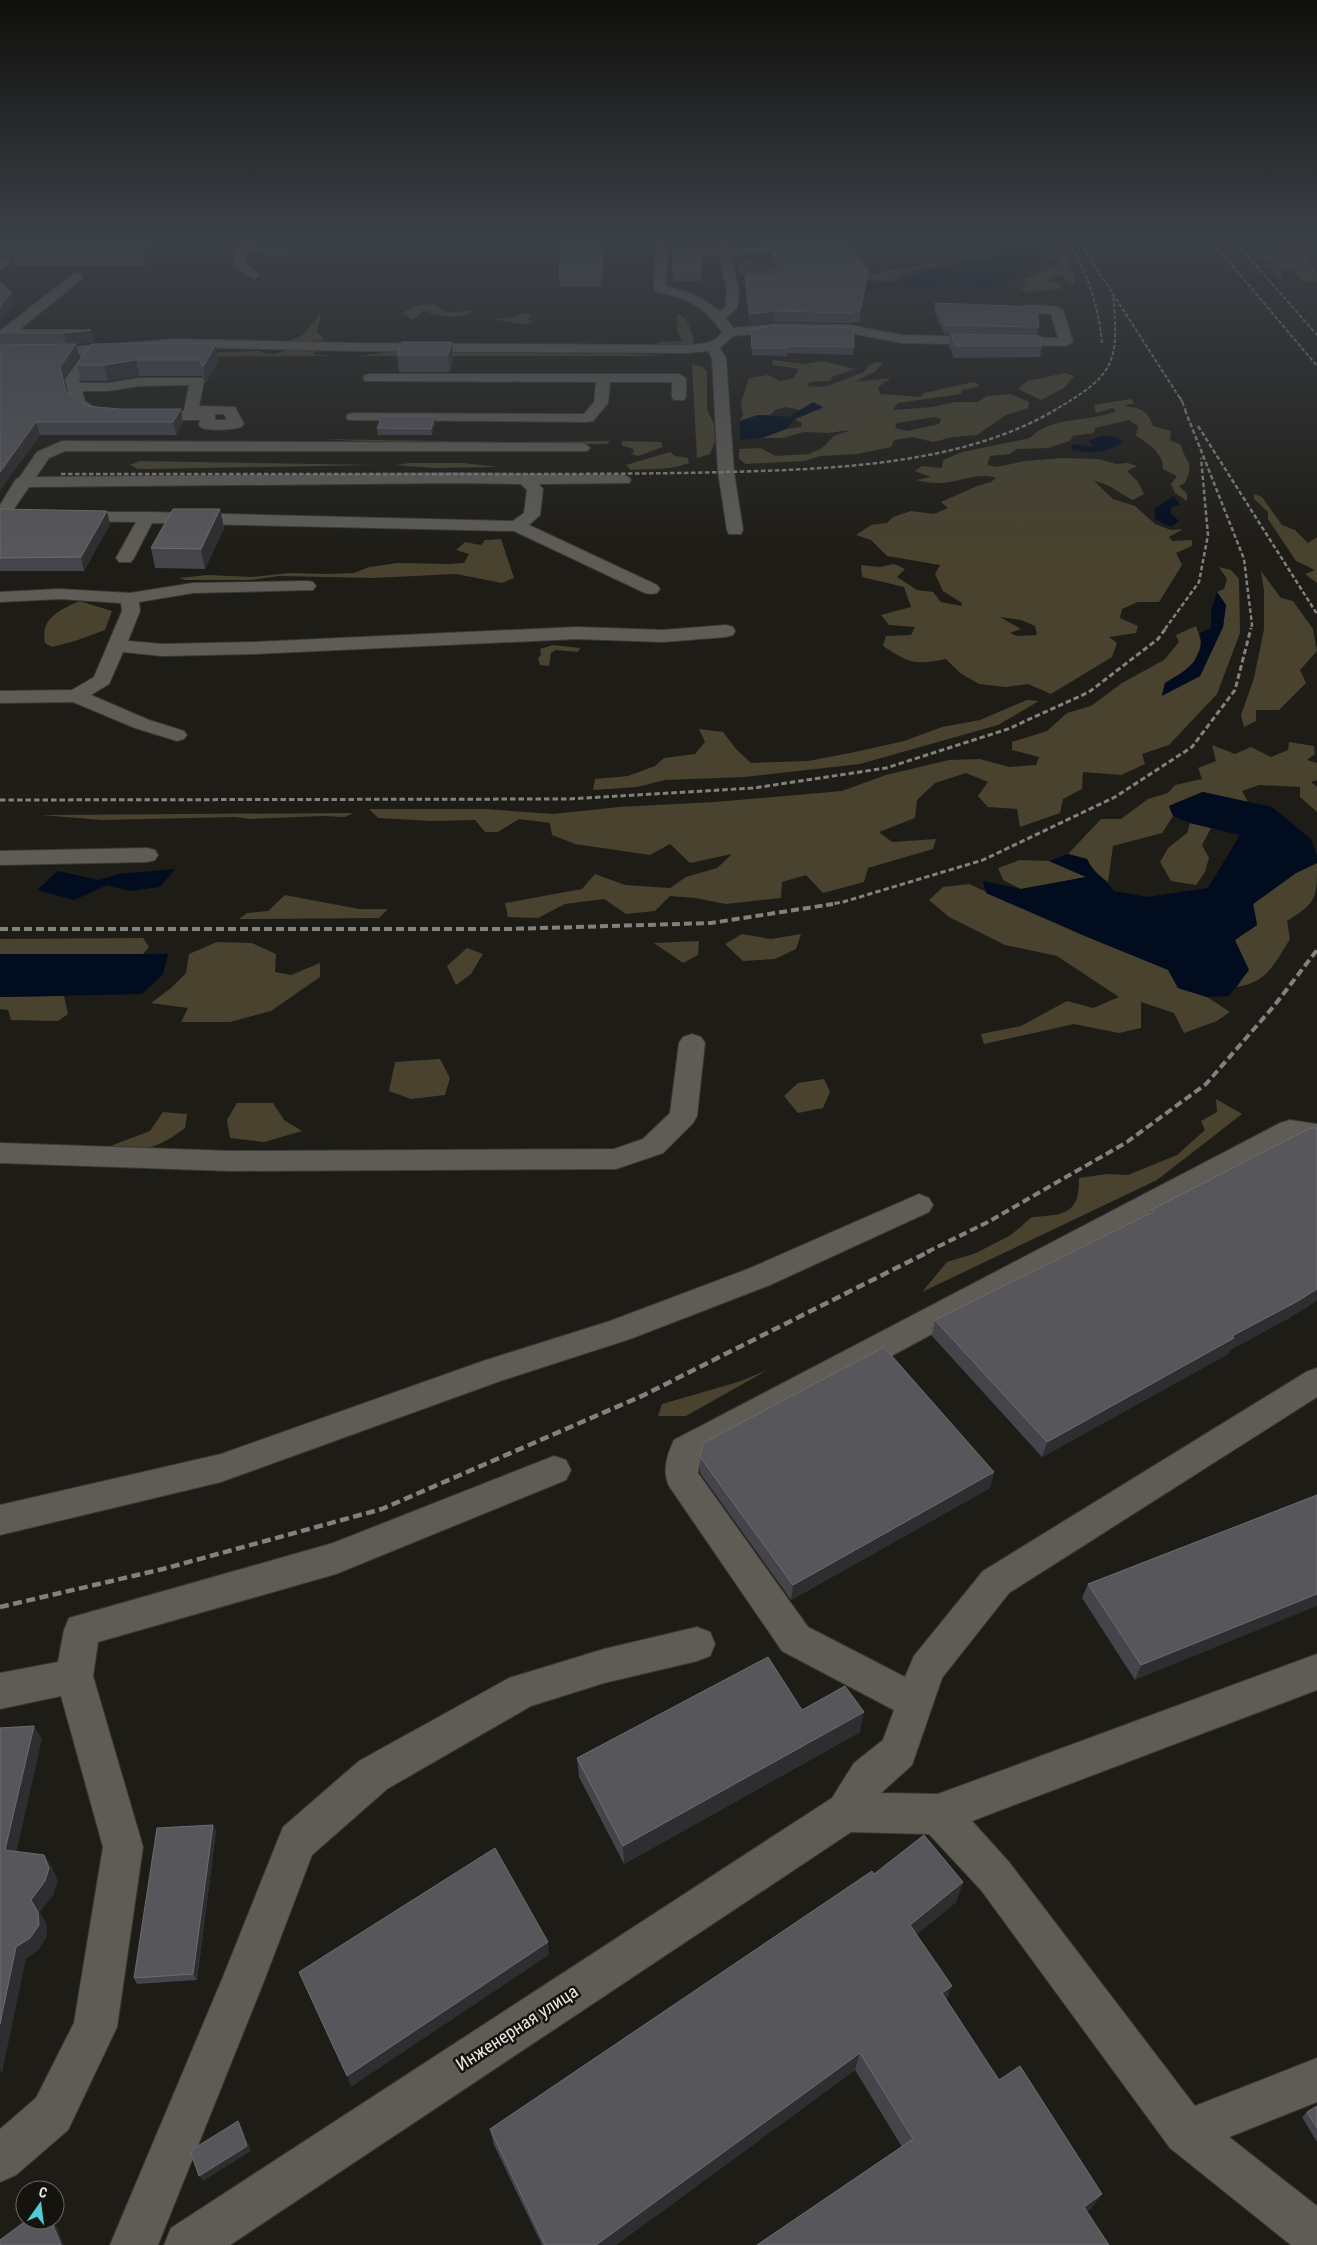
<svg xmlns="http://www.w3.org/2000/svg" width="1317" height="2245" font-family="'Roboto Condensed',sans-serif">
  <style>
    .green { fill: #48422e; fill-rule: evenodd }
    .water { fill: #010c1e }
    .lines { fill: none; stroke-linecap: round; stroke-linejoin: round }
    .minor-casing { stroke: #393834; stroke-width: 2 }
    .minor { fill: #5e5c55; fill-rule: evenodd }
    .rail-far4 { stroke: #83817c; stroke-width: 2; stroke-dasharray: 4 2; stroke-linecap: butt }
    .rail-far3 { stroke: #83817c; stroke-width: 2.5; stroke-dasharray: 4.5 2.5; stroke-linecap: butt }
    .rail-far2 { stroke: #83817c; stroke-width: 3; stroke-dasharray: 5.5 3; stroke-linecap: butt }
    .rail-far1 { stroke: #83817c; stroke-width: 4; stroke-dasharray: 8 4; stroke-linecap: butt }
    .rail { stroke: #83817c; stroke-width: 4.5; stroke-dasharray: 9 4.5; stroke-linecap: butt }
    .wall { fill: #45444a }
    .shaded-wall { fill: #2e2d2f }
    .building { fill: #57565b; stroke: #6e6c70 }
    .labels { text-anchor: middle; stroke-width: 5; stroke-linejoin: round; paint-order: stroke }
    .near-street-label { font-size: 18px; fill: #e8e7e3; stroke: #15130d }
  </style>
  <rect width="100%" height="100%" fill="#1e1c16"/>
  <!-- green -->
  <path class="green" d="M1266,238H1291L1296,244L1277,247L1286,252L1304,255L1317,274V281L1313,283L1300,279L1295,271L1283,269L1280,279L1274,274L1268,261L1257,258L1265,247L1263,241Z
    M1049,239H1057L1067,253L1072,267L1069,270L1074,273V285L1065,281L1063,275L1053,276L1048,280L1061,284L1059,289L1028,292L1019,288L1026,285L1024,280L1057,265L1059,260L1047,258L1059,256L1047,252L1058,248L1051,244Z
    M744,260L768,264L775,269L845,271L745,275L738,272V264Z
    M932,263L943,265L908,271L890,281L849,278Z
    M435,304L446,312L475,311C461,320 439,317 424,311L413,320L401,313L419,305Z
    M321,313L317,332L325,340L302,342L288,341L303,335Z
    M524,313L531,315L528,320L534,321L525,325L494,319L513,317Z
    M677,313L686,319L694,339L692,344L683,346L654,345L659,342L683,341L677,332Z
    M309,348L317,349L313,354L329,356L104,357L259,351C270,356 278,354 288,350C294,348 303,349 309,348Z
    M388,352L534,353L543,352L590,354L603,352L665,356H360Z
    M772,360L805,364L822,361L855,369L832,377L831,381L809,382L808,386C830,390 844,378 864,372L868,366L876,362L883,363L876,371L855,382L891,378L878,387L880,394L920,397L923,393C940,390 957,385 974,382L980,386L962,390L961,394L898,403L893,410L933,407L955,402H977L988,396L1010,394L1029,402L1028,408L1006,415L977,435L953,437L933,442L913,437L894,440L891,447L857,454L820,456L804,461L746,464L739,459V449L760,448L776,456L809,454L822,448L834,436L851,430L828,433L804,432L783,438H762L786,429L801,427L802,423L795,419L823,408L813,403L800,410L786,407L775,410L770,415H758L740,421L743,415L741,403L749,378L768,375L780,381L793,378L799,369L773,365ZM934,417L941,419L939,424L907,431L895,428L897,423Z
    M692,364L703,367L707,372V409L714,424L715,441L710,454L697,458Z
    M1065,373L1074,376L1064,388L1041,400L1018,389L1027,381Z
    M1131,399L1134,403L1123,406C1140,408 1147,409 1153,426L1171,431L1170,440L1181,445C1186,465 1195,460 1185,483L1179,486L1187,494V501L1175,493L1171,484L1177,476L1163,469C1164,454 1148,443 1136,436L1138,426L1129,420L1095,428L1094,433L1073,436L1070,441L1048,448L1017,449L1010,454L990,456L987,465L997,467L1025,461L1062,458L1099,459L1116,464L1128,463L1137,466L1127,471L1138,482L1144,494L1133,500C1120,494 1109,483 1094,481L1113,499L1135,506L1155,524L1171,530L1183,529L1169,537L1172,541L1192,540V546L1176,553L1182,565L1159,602H1138L1122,609L1120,618L1138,626L1136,633L1109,637L1117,643L1112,657L1051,694L1028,684L1006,687L979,684L960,673L946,659C915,665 910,664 883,646L886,636L911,635L915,627L889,625L881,615L911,607L904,587L862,577L861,565L880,567L894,564L905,569L897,577L917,590L933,592L941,602L961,606L962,603L943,591L935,574L940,565L887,556L871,540L856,535L871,525L887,523L893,517L911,511L934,514L948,508L941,502L977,486L991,482L996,478C978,471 956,484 936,483C930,483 922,481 916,480L931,477L915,471L922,466L942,468L943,460L962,452L1030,438C1052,415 1089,423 1116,411L1113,408L1096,413L1094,405ZM1000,617L1021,620L1035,626L1037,635L1017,636L1010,633L1021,629Z
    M318,439L506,442L610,441L607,444C511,444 414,445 318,439Z
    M623,441L661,442L663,447L638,456L631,454L634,452L633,449L621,445Z
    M670,452L675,456L688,458L689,463C669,471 652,468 631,470L626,465Z
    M139,461L377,465L149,469H138L130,465Z
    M410,463H463L499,467L433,468L395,465Z
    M1254,494L1262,497L1282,525L1295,530L1308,543L1317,537V583L1305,574L1315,570L1296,561L1268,519V512L1254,499Z
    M501,539L514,578L502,583L456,574L373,578L279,576L250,580H185L179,578L208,575L252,577L290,573L327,574L354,573L369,567L398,563L450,564L464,563L469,554L456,550L465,542L481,545L485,540Z
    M1219,567L1231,570L1239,579L1240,633L1217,694L1169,745L1142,754L1145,764L1121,775L1083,772L1082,789L1063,799L1060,813L1020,827L1017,809L988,807L978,796L988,782L966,773L935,783L917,800L915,818L879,832L892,842L936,839L933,849L868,868L864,882L823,893L806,875L782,882L781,898L726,904L695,898L670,896L655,911L626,914L604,899L565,904L538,918L508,917L505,903L582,889L595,874L625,885L670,888L686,877L717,868L732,854L690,863L670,844L650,855L575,844L552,835L550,823L519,819L498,832H485L475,820L432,821L378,818L369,809H486L553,814L619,807L715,802L842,791L886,775L949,760L980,759L1009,767L1036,765L1039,757L1012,750V742L1047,731L1067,713L1091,706L1122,683L1164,660L1179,642L1176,635L1196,626L1202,644L1191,668L1165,683L1162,695L1200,676L1223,627L1226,605L1217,592L1224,589L1227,579Z
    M1261,571L1281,598L1293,601L1313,629L1317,651L1300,670L1306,683L1279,710H1256V721L1244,727L1241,715L1254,678L1264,629V591Z
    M79,601L112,611L105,630L75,641L52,647L45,643C40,618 59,611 79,601Z
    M553,645L580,648L578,652L556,650L551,653L549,666L540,665L538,658L541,655L540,649Z
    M1027,700L1039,701L998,725L860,764L745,777L665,780L637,787L593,790L595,779L628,776L655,766L664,758L695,754L705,742L699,729L723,732L736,749L751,763L808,761L855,752L904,741L942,727L980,720Z
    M1289,742L1314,746L1315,754L1307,760L1317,763V780L1311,782L1317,787V812L1300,797V787L1259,785L1242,791L1248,802L1202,792L1169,806L1173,816L1162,833L1113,846L1108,882L1092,870L1087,859L1068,854L1101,819H1121L1148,799L1168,793L1175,785L1202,779L1198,768L1216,761L1212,745L1235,754L1251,747L1271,757L1288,750Z
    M353,813L345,817L323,816L250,819L236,817L102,820L41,815Z
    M1190,823L1211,828L1202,845L1209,858L1205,872L1196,885L1171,881L1160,862L1168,848L1187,833Z
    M1020,860L1049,861L1087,877L1021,889L1003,880L998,868Z
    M1317,863C1317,899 1317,902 1287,921L1290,939C1275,963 1267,983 1237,987L1248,970L1234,940L1257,925L1253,904L1296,873Z
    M969,884L1085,936L1169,970L1178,988L1207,997L1230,1012L1217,1021L1184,1033L1174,1013L1141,1002V1028L1119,1033L1074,1024L984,1044L981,1034L1021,1026L1067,1001L1093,1008L1119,997L1057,956L1005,945L949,917L929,900L943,887Z
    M285,895L359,909H388L379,918L239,919L247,913L268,911Z
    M742,934L771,939L801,934L796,949L775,959L743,961L725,944Z
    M143,938L149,947L143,954H0V939Z
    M699,941L698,955L683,963L654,943Z
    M217,942L252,943L276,954L275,972L291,975L320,963V977L271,1011L230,1022H181L188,1008L151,1003L171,988L186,973L189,954Z
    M467,948L483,954L471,974L456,985L447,966Z
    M64,996L68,1014L58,1021L11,1020L8,1010L0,1009V997Z
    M440,1059L450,1078L445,1095L411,1099L389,1091L395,1062Z
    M824,1079L830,1092L823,1108L798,1113L784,1096L798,1083Z
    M1216,1099L1242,1114L1157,1180L922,1292L947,1262L976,1253L1011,1235L1032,1217C1063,1215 1080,1215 1079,1178L1107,1174L1128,1175L1177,1155L1205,1130L1201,1121L1217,1112Z
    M237,1103H273L284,1120L302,1131L264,1142L230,1138L227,1120Z
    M163,1112L187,1114L185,1128C155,1150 147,1151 110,1146L150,1131Z
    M808,1347L686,1416H658L662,1404L738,1382L767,1370Z"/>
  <!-- water -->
  <path class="water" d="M990,238H999L1005,249L1015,252L1026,249L1043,259L1031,266L1023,265L1020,267L1024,271C1011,277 997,287 983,288C973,288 971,283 959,286L955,284L917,290L898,285L869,290L843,281L896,283L929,270H949C965,254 983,265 1001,253Z
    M813,402L823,407L795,419L786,429L762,438L740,440V421L758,415L789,417Z
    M1101,436L1115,437L1123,442C1106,453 1092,454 1072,450V444L1094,447L1088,441Z
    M1174,496L1180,505L1172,507L1170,513L1179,521L1171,527L1155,519L1154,509Z
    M1217,592L1226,605L1223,627L1200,676L1162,696L1165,683C1185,671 1205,661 1200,633L1211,628V611Z
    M1203,792L1272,807L1311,839L1317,856V863L1296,873L1253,904L1257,925L1235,940L1249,970L1229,996L1207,997L1178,988L1168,970L1085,936L986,893L983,881L1021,889L1086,877L1049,861L1068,854L1087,859C1094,874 1105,878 1114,891L1147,897L1208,888L1240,835L1190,823L1173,816L1169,806Z
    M175,869L160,887L129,891L107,885L74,900L37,890L58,871L98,880L119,874Z
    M0,954H168L163,974L142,994L0,997Z"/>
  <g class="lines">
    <!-- minor casing -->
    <g class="minor-casing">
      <path id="minor" d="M239,238H251L249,241L250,244C262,247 284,243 292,251C283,259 260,253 249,250L245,257L246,265L260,275L254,279L234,267L233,257L240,246L237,241Z
        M656,238H668L666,286L696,295L720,311L725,307L727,292L719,255L679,257L673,253L675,250L717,248L715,238H727L729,248L760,247L766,238H778L768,253L731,255L739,292L737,308L726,318L733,328L774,324L850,325L901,335L1058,338L1051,314L1024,313L1018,309C1023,303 1057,304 1063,310L1073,342L1066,346L901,343L850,333L774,332L733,336L720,348L726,358L734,472L743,530L741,534H729L727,530L718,472L712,358L708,351L688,353L353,351L176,347L95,353L94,359L79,379L80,383H108L139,378H202L204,381L199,406L235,407L244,424L241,427C230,430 213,431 202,428L199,425L200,420H123L89,417L71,403L65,379L80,359L81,354L0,355V347H67L176,339L353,343L688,345L707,343L716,339L722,332C703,304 687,299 656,292L654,289ZM189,385L184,411L98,410L85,401L82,391H108L139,386ZM215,414H224L227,420H215Z
        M0,259L7,260L9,263L4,269L0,270Z
        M77,273L81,274L83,277L81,280L5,341L0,342V331L73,274Z
        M370,374H679L686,378V397L684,400H674L672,397V382H610L608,403L593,421L588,422L348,420L346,417L348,414L353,413L584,414L594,402L596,382L365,381L363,378L365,375Z
        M62,441L582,443L587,445L590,448L587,451H65L49,458L36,477L454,473L623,475L629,477L631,480L629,483L539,484L543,489L540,515L529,525L657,585L660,589L657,593L651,594L645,593L514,531L152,523L134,558L131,562H119L116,558L136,522L72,521L66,520L64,516L66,512H147L513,521L524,513L527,490L521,484L454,483L29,487L7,519L0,520V505L16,479L19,478L37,452Z
        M307,581L313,582L316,586L313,590L193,593L139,602L140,611L128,641L162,644L254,642L577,627L663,630L726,625L733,627L735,631L733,635L726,637L663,642L577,639L254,654L162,656L123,652L109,684L91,695L149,720L184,731L187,735L184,739L177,741L135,728L73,702L0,703V691L72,690L94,677L122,611L121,603L60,599L0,602V592L60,589L130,593L193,583Z
        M147,848L155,850L158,855L155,860L147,862L0,865V851Z
        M692,1034L701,1037L705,1043L697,1116L693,1123L663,1153L616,1169L231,1171L0,1163V1143L231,1151L614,1149L643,1139L670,1113L679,1043L683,1037Z
        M1290,1120L1317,1124V1144L1294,1140L701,1458L698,1473L808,1627L905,1677L914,1656L983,1571L1306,1372L1317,1368V1397L1009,1593L942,1678L912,1765L881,1793L938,1794L1317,1654V1690L972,1821L1009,1862L1195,2106L1317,2058V2102L1229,2137L1317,2206V2245H1291L1170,2148L981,1890L929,1834L851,1832L230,2245H164L171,2228L832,1798L854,1763L883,1740L894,1710L782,1651L669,1486C662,1471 667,1455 674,1440L1280,1123Z
        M919,1194L929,1198L933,1205L929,1212L770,1285L630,1339L503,1380L221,1482L0,1535V1505L221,1454L483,1361L610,1321L748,1269Z
        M554,1456L566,1460L571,1470L566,1480L336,1574L98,1642L93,1676L143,1847L117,2027L68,2130L16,2175L0,2182V2129L36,2098L74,2023L103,1847L61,1696L0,1709V1673L58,1662L64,1630L69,1618L333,1543Z
        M697,1627L710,1632L715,1644L710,1656L697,1661L604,1683L531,1706L387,1789L312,1855L264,1981L158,2245H110L223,1977L283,1827L359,1761L509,1678L604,1649Z"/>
    </g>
    <!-- minor -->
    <use href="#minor" class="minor"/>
    <!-- rail-far4 -->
    <path class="rail-far4" d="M1066,238C1087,272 1098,303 1102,343
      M1077,238L1183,403
      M1209,238L1317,366
      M1232,238L1317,335
      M1180,397L1186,411
      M1053,411C1113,376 1120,365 1113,295"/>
    <!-- rail-far3 -->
    <path class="rail-far3" d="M1185,410L1244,559L1252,625L1251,629
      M1198,426L1317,614
      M61,474C204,474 347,474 490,474C569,474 648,474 727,472C833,469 962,465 1055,410
      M1165,629L1199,582L1208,535L1201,458"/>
    <!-- rail-far2 -->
    <path class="rail-far2" d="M0,800L568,799L754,788L886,768L1008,729L1089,692L1158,639L1166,628
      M826,905L843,902L983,860L1115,797L1192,747L1235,690L1251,628"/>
    <!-- rail-far1 -->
    <path class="rail-far1" d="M0,929H510L711,923L833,904
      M927,1252L988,1222L1127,1142L1206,1084L1274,1006L1317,950"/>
    <!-- rail -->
    <path class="rail" d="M0,1607L163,1569L382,1509L644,1395L930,1251"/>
  </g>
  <!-- wall -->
  <path class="wall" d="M0,238H164L144,266H16L13,257H0Z
    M562,238H603L602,287H560L559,277Z
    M672,238H700V247L693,248L701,270V281H673V250Z
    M775,238H846L868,271L867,282L859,322H851V323L774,322L750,324L745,286V275L782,274L779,273L771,260V249H777L775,246Z
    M935,303L1039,327L1037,336L944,334L934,311Z
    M751,329L854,347L853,355L787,353V356L752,355Z
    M91,330L94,342L76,344L79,356L63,379L66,391L86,406L120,409H181L183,422L176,435H40L0,490V331Z
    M951,334L1042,346L1040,357L954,358L949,346Z
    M452,342L453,359L450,372H399L397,355Z
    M92,344L218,360L206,383L202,376H139L108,381H81L77,364Z
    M435,416V423L432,435H378L377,428Z
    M0,509L110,524L84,571H0Z
    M220,509L224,528L205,569L155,568L151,548Z
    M1151,1210L1291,1317L1230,1350L1228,1354L1042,1457L932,1336L935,1320L1150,1214Z
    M700,1457L994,1472L990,1488L791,1600L700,1473Z
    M1317,1495L1135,1680L1082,1598L1088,1584Z
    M802,1710L860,1732L624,1864L579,1777L577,1758Z
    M213,1825L216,1831L197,1980L137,1984L134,1978Z
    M874,1874L963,1882L956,1902L916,1935L946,2001L999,2080L1091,2209L902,2147L855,2070L616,2245H542L494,2145L490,2129Z
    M1317,2106V2142L1302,2117L1307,2112Z"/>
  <!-- shaded-wall -->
  <path class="shaded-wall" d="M155,238H164L144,266L142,255Z
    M692,238H700V247L673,250V240Z
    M868,271L867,282L859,322L860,311Z
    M12,292L15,303L0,321V306Z
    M775,311L774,322L750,324V314Z
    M91,330L94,342L67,345L64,333Z
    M452,342L453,359L450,372L448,355Z
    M76,344L79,356L63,379L60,367Z
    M216,344L218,360L206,383L203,367Z
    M136,360L139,376L108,381L104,365Z
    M181,409L183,422L176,435L173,422Z
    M435,416V423L432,435L431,429Z
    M36,422L40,435L0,490V472Z
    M220,509L224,528L205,569L201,549Z
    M107,511L110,524L84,571L81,557Z
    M1317,1289V1301L1291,1317L1230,1350L1228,1354L1042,1457L1047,1442L1232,1336Z
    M994,1472L990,1488L791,1600L793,1585Z
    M1317,1594V1606L1135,1680L1141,1665Z
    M864,1712L860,1732L624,1864L623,1846Z
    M34,1726L42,1739L14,1863L5,1850Z
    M213,1825L216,1831L197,1980L193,1974Z
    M44,1855L52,1867L58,1881L54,1894L40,1912L47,1924V1936L39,1950L26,1959L2,2073L0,2071V2024L16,1947Z
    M963,1882L956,1902L904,1945L910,1925Z
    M548,1942L549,1955L351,2087L347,2076Z
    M952,1986L945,2004L942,1993Z
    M860,2053L855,2070L616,2245H596Z
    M238,2121L241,2126L251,2151L203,2181L199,2176Z
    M1102,2194L1091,2209L1073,2222L1084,2207Z
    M51,2220H54L64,2245H61Z"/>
  <!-- building -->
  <path class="building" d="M0,238H155L142,255H13L21,246L0,247Z
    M562,238H603L602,277H559Z
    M673,238H692L673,240Z
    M777,238H846L868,271L860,311H852V313L775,311L750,314L745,275L782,274L789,269L783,263H779L771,249H783Z
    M673,245L679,248L700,247L701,270H673Z
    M0,282L12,292L0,306Z
    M935,303L1037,307L1039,327L945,325Z
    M774,326L853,328L854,347L787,346L788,348H752L751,329Z
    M4,330H91L64,333H0V331Z
    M951,334L1040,336L1042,346H956Z
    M402,342H452L448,355H397Z
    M76,344L60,367L66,391L86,406L120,409H181L173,422H36L0,472V345Z
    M92,344H216L203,367L199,360H136L104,365H78L77,364Z
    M382,416H435L431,429L377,428Z
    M0,509L107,511L81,557L0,558Z
    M173,509H220L201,549L151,548Z
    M1310,1128H1317V1289L1298,1301L1232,1336L1234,1338L1047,1442L935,1320L1153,1212L1151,1210Z
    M884,1347L994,1472L793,1585L700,1457L703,1443Z
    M1317,1495V1594L1141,1665L1088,1584Z
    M768,1657L802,1710L845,1686L864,1712L623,1846L577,1758Z
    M34,1726L5,1850L44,1855L49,1868L45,1881L31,1900L38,1912L39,1925L30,1938L16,1947L0,2024V1728Z
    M213,1825L193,1974L134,1978L157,1828Z
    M924,1835L963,1882L910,1925L952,1986L942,1993L999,2080L1020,2066L1102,2194L1084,2207L1109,2245H757L913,2139L860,2053L596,2245H545L490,2129L872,1871L874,1874Z
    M495,1848L548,1942L347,2076L299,1972Z
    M1317,2106V2128L1307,2112Z
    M238,2121L247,2146L199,2176L191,2153L193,2149Z
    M27,2220H51L61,2245H0V2240Z"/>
  <!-- sky -->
  <linearGradient id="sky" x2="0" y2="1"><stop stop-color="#100f0c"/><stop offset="0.43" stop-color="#3b4047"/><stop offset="1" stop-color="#3b4047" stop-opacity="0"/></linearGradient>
  <rect width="1317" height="552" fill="url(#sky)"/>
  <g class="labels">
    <!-- near-street labels -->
    <g class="near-street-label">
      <text transform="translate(517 2028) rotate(-33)" y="6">Инженерная улица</text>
    </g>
  </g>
  <!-- north arrow -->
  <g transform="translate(40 2205) rotate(14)"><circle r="24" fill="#15130d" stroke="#696863"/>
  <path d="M0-4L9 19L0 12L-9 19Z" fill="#52cbd9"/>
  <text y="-8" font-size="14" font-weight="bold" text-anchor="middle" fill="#e8e7e3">С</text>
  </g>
</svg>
